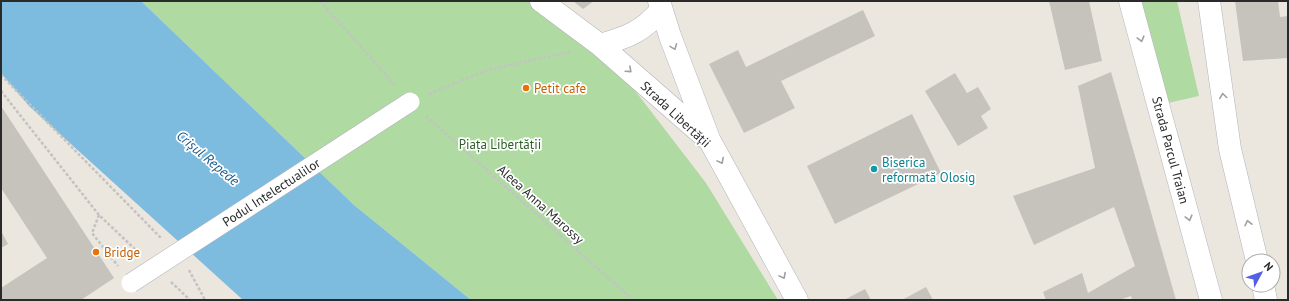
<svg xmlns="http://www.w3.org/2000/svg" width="1289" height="301" font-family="'PT Sans',sans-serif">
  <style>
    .green { fill: #afdaa2 }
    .water { fill: #7ebcdf }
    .building { fill: #c6c3bd }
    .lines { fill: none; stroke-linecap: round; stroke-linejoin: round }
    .minor-casing { stroke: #b2b3bc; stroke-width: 23 }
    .path { stroke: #c3c3c3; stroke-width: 2.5; stroke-dasharray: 3 2; stroke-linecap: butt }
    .minor { stroke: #fff; stroke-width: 22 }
    .pedestrian-bridge-casing { stroke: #b2b3bc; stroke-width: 20; stroke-linecap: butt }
    .pedestrian-bridge { stroke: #fff; stroke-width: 19 }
    .oneway { stroke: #9f9f9f }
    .food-dot { fill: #e8710a; stroke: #fff; stroke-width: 1.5 }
    .culture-dot { fill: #0f9aa8; stroke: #fff; stroke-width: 1.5 }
    .labels { text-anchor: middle; stroke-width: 3.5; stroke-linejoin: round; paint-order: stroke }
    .food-label { font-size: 13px; fill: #c56008; stroke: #fff; text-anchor: start }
    .street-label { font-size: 13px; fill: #2a2a2a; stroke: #fff }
    .park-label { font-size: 13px; fill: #2a5f23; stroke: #fff }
    .culture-label { font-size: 13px; fill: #0d838f; stroke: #fff; text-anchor: start }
    .water-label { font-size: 14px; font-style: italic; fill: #1e5b8b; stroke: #fff }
  </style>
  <rect width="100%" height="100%" fill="#ebe6de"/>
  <!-- green -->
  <path class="green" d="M141,1H541L600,45L706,183L778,300H471L354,205Z
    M1130,1H1177L1199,96L1159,105Z"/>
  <!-- water -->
  <path class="water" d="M1,1H141L354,205L471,300H243L29,106L1,73Z"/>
  <!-- building -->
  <path class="building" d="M573,1H594L583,9Z
    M1049,1H1089L1102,61L1065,70Z
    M1235,1H1278L1280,17L1288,16V58L1243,61Z
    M863,10L875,36L781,81L795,108L744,133L709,64L738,50L746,67Z
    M1111,72L1176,300H1132L1131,296L1119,300H1046L1043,292L1082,273L1088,293L1135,266L1114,207L1034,245L1013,196L1095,168L1078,86Z
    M955,73L967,93L978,87L991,109L981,116L988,128L958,146L925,91Z
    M1,106L114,278L81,300H1V288L47,258L1,188Z
    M912,114L941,173L835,224L807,166Z
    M1,231L8,244L1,248Z
    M926,287L933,300H902Z
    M865,289L871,300H844Z"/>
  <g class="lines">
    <!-- minor casing -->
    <g class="minor-casing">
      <path id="minor" d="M541,1L600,45L710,141L797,300
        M659,1L670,36L709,139
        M1130,1L1211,300
        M1209,1L1230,149L1257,261
        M600,45C628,37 642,32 661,10
        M1263,285L1266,300"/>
    </g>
    <!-- path -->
    <path class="path" d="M320,1L396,86
      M1,75L161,238
      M1,91L99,215L138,252
      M429,94L487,70L570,52
      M426,116L633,300
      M99,215L92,233L118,266
      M189,270L205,300
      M171,282L190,300"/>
    <!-- minor -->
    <use href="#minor" class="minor"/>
    <!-- pedestrian-bridge casing -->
    <g class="pedestrian-bridge-casing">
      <path id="pedestrian-bridge" d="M131,283L410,102"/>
    </g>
    <!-- pedestrian-bridge -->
    <use href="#pedestrian-bridge" class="pedestrian-bridge"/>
  </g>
  <!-- one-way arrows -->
  <defs><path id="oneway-chevron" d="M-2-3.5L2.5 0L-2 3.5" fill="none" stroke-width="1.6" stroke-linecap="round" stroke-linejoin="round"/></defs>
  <g class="oneway">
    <use href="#oneway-chevron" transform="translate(1141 39) rotate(75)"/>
    <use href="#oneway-chevron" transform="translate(674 47) rotate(69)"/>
    <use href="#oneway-chevron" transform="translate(629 70) rotate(42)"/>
    <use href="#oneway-chevron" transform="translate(1223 96) rotate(-98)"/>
    <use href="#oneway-chevron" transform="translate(721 161) rotate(62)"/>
    <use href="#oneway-chevron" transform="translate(1189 218) rotate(75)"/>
    <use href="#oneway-chevron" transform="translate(1248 223) rotate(-103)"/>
    <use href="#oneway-chevron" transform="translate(783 276) rotate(62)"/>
  </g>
  <!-- markers -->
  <g class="food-dot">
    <circle cx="526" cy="88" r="4"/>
    <circle cx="96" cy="252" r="4"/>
  </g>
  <circle class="culture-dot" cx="874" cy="169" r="4"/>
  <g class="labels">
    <!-- food labels -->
    <g class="food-label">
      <text x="534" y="93">Petit cafe</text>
      <text x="104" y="257">Bridge</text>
    </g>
    <!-- street labels -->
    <g class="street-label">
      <text transform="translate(676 114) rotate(43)" y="5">Strada Libertății</text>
      <text transform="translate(1171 150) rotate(75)" y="5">Strada Parcul Traian</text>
      <text transform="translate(271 192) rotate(-33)" y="5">Podul Intelectualilor</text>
      <text transform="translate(541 204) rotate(42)" y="5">Aleea Anna Marossy</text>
    </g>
    <!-- park labels -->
    <g class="park-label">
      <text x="500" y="149">Piața Libertății</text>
    </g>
    <!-- culture labels -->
    <g class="culture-label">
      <text x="882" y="167">Biserica<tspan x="882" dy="15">reformată Olosig</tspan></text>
    </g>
    <!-- water labels -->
    <g class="water-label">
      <text transform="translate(208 158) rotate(40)" y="5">Crișul Repede</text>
    </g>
  </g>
  <!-- border -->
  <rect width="1289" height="301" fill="none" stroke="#2a2a2a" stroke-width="4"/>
  <!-- north arrow -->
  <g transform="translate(1261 273) rotate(49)"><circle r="19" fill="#ffffff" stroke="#aaaaaa"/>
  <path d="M0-3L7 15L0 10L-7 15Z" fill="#5360e3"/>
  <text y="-6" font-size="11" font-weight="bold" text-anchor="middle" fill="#2a2a2a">N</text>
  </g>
</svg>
